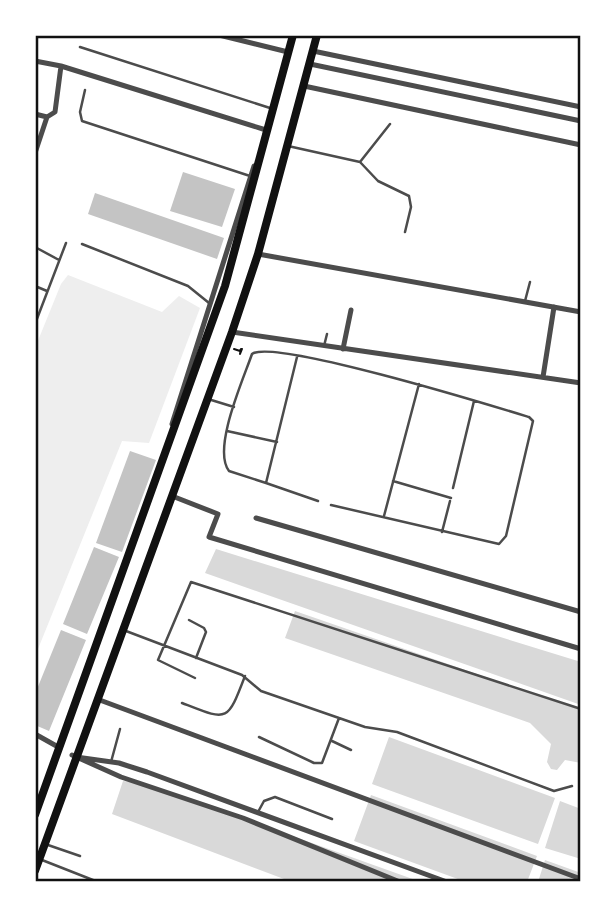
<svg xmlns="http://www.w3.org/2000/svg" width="616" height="917" font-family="Helvetica,sans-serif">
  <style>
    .green { fill: #eee }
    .water { fill: #d9d9d9 }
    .building { fill: #c4c4c4 }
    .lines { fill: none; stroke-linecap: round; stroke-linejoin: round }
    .path { stroke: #111; stroke-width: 2 }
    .service { stroke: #4c4c4c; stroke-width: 2.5 }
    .minor { stroke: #4c4c4c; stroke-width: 5 }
    .primary { stroke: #111; stroke-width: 8 }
    .neatline { fill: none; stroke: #111; stroke-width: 2.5 }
  </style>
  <rect width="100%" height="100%" fill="#fff"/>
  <!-- green -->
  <path class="green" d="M68,275L162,312L179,296L200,308L149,443L122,441L38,649H35V348L61,284Z"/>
  <!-- water -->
  <path class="water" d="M216,549L581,662V705L205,573Z
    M295,611L581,710V763L565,760L557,770L551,769L547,762L551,744L530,723L285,638Z
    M389,737L555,798L538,844L372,784Z
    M123,781L147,784L421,882H292L112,814Z
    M371,795L537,856L527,882H466L354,841Z
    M560,801L581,809V859L545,848Z
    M545,860L581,873V882H538Z"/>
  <!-- building -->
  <path class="building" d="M183,172L235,189L222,227L170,211Z
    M95,193L224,238L217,259L88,214Z
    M130,451L156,460L122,552L96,543Z
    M94,547L119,557L87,634L63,624Z
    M61,630L86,640L49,731L35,725V694Z"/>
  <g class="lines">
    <!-- path -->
    <path class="path" d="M234,349L240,351L241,349L240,354L242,349"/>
    <!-- service -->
    <path class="service" d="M80,47L270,108
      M85,90L80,112L82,121L250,176
      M288,146L360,162L378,181L409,196L411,207L405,232
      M360,162L390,124
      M82,244L188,286L209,303
      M35,247L59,260
      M35,286L47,291
      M525,301L530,282
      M35,324L66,243
      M324,346L327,334
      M297,357L266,483L229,471C212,449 243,380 252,354C272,338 493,406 529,417L533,421L506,536L499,544L331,505
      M208,399L234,407
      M227,431L277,442
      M393,481L451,498
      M266,483L318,501
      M453,488L474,401
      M384,516L419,384
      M442,532L450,501
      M189,620L204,628L206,632L196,658
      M126,631L242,675L261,691L365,727L397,732L554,791L572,786
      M195,678L158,660L191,582L581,709
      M182,703C228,721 227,723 245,676
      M259,737L314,763H322L339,718
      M332,741L351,750
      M111,762L120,729
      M258,812L264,801L275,797L332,819
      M48,845L80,856
      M42,860L98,882"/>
    <!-- minor -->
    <path class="minor" d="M219,35L288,52
      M313,51L581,107
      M35,61L61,66L266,130L265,134
      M310,64L581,121
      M304,86L581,145
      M35,114L47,117L55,112L61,66
      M35,153L47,117
      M258,254L581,312
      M232,332L581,383
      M343,349L351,310
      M543,377L554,307
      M172,424L254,166
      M172,496L218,514L209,537L581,649
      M256,518L581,612
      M97,699L581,879
      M35,734L60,748
      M72,755L121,777L243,818L400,882
      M76,757L119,763L147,772L447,882"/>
    <!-- primary -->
    <path class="primary" d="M35,815L225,286L293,35
      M35,871L232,332L258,254L317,35"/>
  </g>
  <!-- border -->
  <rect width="616" height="917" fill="none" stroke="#ffffff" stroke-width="74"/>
  <rect x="37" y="37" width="542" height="843" class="neatline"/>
</svg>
